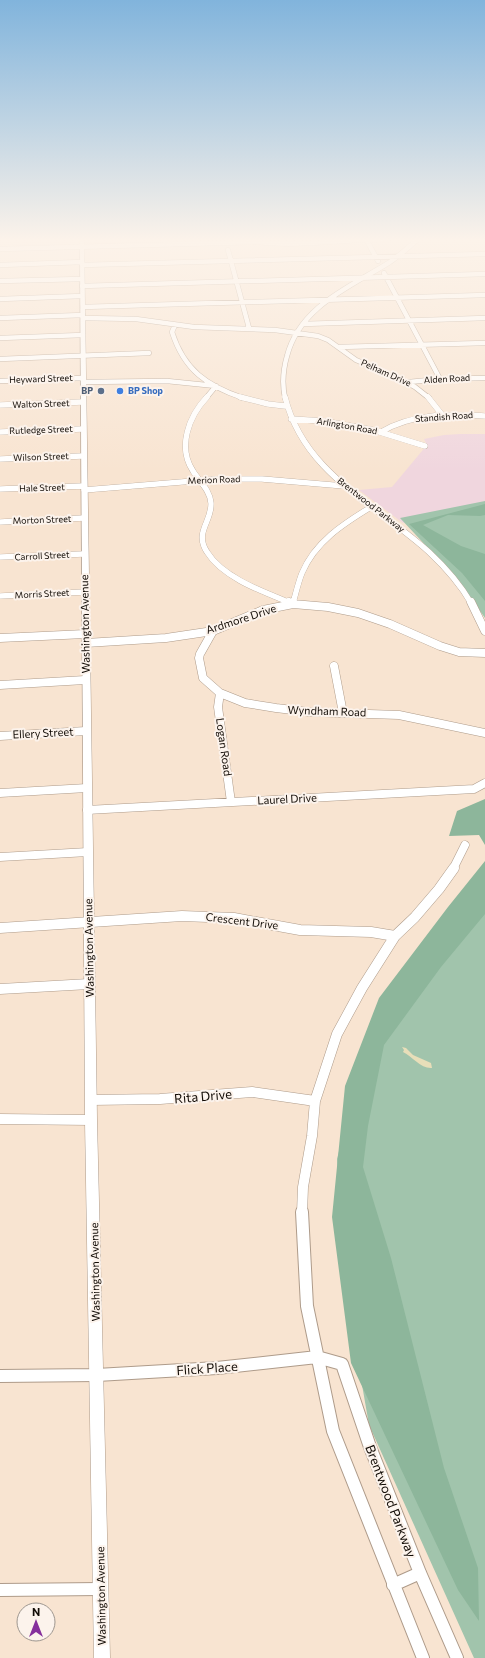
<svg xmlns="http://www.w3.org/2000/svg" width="485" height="1658" font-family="Commissioner,sans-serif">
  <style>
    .education { fill: #f0d6de }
    .green { fill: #a1c4ac }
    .forest { fill: #8db69b }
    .sand { fill: #e8deb9 }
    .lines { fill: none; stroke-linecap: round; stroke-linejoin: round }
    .minor-far4-casing { stroke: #ae9b8a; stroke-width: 5.5 }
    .minor-far3-casing { stroke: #ae9b8a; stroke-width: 6 }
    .minor-far2-casing { stroke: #ae9b8a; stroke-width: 9 }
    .minor-far1-casing { stroke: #ae9b8a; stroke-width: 11 }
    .minor-casing { stroke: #ae9b8a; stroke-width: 14 }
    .tertiary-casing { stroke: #ae9b8a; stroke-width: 1 }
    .minor-far4 { stroke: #fff; stroke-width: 4.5 }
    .minor-far3 { stroke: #fff; stroke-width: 5.5 }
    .minor-far2 { stroke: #fff; stroke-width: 8 }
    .minor-far1 { stroke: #fff; stroke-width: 10 }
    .minor { stroke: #fff; stroke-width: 12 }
    .tertiary { fill: #fff; fill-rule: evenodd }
    .service-dot { fill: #5c6f8a; stroke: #fcf3ec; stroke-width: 1.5 }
    .shop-dot { fill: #3f7fe0; stroke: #fcf3ec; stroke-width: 1.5 }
    .labels { text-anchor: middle; stroke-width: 4; stroke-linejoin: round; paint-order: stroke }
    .far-street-label { font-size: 9px; fill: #120c06; stroke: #fcf3ec }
    .far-service-label { font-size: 9px; font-weight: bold; fill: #4e5e75; stroke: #fcf3ec; text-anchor: end }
    .far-shop-label { font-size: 9px; font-weight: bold; fill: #366cbe; stroke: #fcf3ec; text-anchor: start }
    .street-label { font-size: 11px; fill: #120c06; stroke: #fcf3ec }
    .near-street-label { font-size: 13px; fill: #120c06; stroke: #fcf3ec }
  </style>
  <rect width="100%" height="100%" fill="#f8e4d1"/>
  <!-- education -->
  <path class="education" d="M460,434H485V503L403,523L359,490L392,487L427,445L424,439L444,435Z"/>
  <!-- green -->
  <path class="green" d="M485,501V618L458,580L400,518Z
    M485,864V1658H474L369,1425L345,1287L337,1159L365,1050Z"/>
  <!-- forest -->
  <path class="forest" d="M485,504V515L480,516L448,515L423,525L461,546L485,554V601L462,573L409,524Z
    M485,799V845L479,835L449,836L457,811Z
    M485,861V914L441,967L384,1045L368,1126L363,1167L391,1258L444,1468L478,1568L479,1621L458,1590L351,1363L332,1217L345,1086L379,998L448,907Z"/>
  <!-- sand -->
  <path class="sand" d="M402,1047L406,1048L413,1055L431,1063L432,1068C421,1069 413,1057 403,1052L404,1050Z"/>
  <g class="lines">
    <!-- minor-far4 casing -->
    <g class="minor-far4-casing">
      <path id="minor-far4" d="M366,239L378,261
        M0,249L258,242C301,247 345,239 388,239
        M228,250L249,328
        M0,265L82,262
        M82,265L485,254
        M384,273L440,379
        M0,281L82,279
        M82,286L485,274
        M0,299L82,296
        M83,307L485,295
        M0,318L83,315
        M83,318L136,319L194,327L275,330L318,336L328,340L356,360L404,381L415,387L429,398
        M303,324L485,318
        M175,325L172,332C184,370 207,386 243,398
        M0,338L83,335
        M339,347L485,343
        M0,359L149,353
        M0,381L83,378
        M83,382L167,381L216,386L206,398
        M409,382L440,379L485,378
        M285,398C282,384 283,370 287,356C300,306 350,287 390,262C400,255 409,247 418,239"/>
    </g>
    <!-- minor-far3 casing -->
    <g class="minor-far3-casing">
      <path id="minor-far3" d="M207,397C189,416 177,447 193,471C199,481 210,490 211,503C212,522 194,532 207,552C223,578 264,592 291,603
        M240,397L268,404L285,406
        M285,397C304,474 375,503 429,552C445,567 460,584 471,603
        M428,397L443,416
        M0,405L83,402
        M291,419L324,421L373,430L425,446
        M0,432L83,429
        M381,432C413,413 449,414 485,416
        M0,459L83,456
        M0,489L83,486
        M84,490L218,479H262L344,486
        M0,522L84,518
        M0,557L84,554
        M0,596L85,592
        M293,603C296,593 298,583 302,573C315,542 343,524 371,507"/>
    </g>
    <!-- minor-far2 casing -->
    <g class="minor-far2-casing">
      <path id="minor-far2" d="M289,602L293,604V602
        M471,602L485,631
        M213,631L200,654L199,658L203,678L220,693L245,703L276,708L309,712L399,715L485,733
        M0,638L85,634
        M86,643L166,638L213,631L263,610L293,604L328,607L358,613L390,624L440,646L459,652L485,653
        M334,666L343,713
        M0,685L85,680
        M220,693L218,707L231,802
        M0,736L86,731
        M0,793L87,788
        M87,810L474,789L485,783
        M0,857L88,852
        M453,869L465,845"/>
    </g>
    <!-- minor-far1 casing -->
    <g class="minor-far1-casing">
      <path id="minor-far1" d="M0,928L182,916L234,918L300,930L371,932L395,936
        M0,989L89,984
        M91,1100L160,1099L252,1092L315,1101
        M0,1119L91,1120
        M302,1213L303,1187L312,1136L315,1101L337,1034L362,988L395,936L415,917L439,889L454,868"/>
    </g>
    <!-- minor casing -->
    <g class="minor-casing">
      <path id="minor" d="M302,1212L307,1306L333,1431L423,1658
        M0,1376L97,1375L217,1368L317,1357L342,1364L370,1447L420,1573L457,1658
        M393,1585L420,1573
        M0,1590L101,1589"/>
    </g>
    <!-- tertiary casing -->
    <g class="tertiary-casing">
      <path id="tertiary" d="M80,239H84L97,1120L110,1658H94L85,1120Z"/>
    </g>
    <!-- minor-far4 -->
    <use href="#minor-far4" class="minor-far4"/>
    <!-- minor-far3 -->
    <use href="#minor-far3" class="minor-far3"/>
    <!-- minor-far2 -->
    <use href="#minor-far2" class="minor-far2"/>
    <!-- minor-far1 -->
    <use href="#minor-far1" class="minor-far1"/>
    <!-- minor -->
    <use href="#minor" class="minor"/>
    <!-- tertiary -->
    <use href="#tertiary" class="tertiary"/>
  </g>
  <!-- sky -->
  <linearGradient id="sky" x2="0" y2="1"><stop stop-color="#81b4dc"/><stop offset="0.51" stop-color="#fcf3ea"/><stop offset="1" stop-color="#fcf3ea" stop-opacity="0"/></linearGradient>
  <rect width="485" height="471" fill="url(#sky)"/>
  <!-- markers -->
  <circle class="service-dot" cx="101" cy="391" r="4"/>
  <circle class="shop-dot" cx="120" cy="391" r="4"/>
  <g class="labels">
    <!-- far-street labels -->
    <g class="far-street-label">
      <text transform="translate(386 373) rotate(24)" y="3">Pelham Drive</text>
      <text transform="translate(41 379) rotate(-2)" y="3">Heyward Street</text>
      <text transform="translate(447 379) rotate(-3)" y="3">Alden Road</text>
      <text transform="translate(41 404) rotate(-2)" y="3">Walton Street</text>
      <text transform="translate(444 417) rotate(-4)" y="3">Standish Road</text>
      <text transform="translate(347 426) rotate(10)" y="3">Arlington Road</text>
      <text transform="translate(41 430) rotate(-2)" y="3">Rutledge Street</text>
      <text transform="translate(41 457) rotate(-2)" y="3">Wilson Street</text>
      <text transform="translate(214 480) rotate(-2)" y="3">Merion Road</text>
      <text transform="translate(42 488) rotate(-2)" y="3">Hale Street</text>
      <text transform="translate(371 505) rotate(38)" y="3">Brentwood Parkway</text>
      <text transform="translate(42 520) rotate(-2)" y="3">Morton Street</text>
      <text transform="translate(42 556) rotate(-3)" y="3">Carroll Street</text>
      <text transform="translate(42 594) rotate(-3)" y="3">Morris Street</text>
    </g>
    <!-- far-service labels -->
    <g class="far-service-label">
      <text x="93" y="394">BP</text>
    </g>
    <!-- far-shop labels -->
    <g class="far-shop-label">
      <text x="128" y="394">BP Shop</text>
    </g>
    <!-- street labels -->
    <g class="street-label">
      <text transform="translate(241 619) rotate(-18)" y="4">Ardmore Drive</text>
      <text transform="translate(85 624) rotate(-91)" y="4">Washington Avenue</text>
      <text transform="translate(327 711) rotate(2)" y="4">Wyndham Road</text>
      <text transform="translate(43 733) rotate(-3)" y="4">Ellery Street</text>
      <text transform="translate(224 747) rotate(82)" y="4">Logan Road</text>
      <text transform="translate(287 799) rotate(-3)" y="4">Laurel Drive</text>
      <text transform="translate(242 921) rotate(7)" y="4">Crescent Drive</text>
      <text transform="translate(89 948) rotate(-91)" y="4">Washington Avenue</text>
      <text transform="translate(95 1272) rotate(-91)" y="4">Washington Avenue</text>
      <text transform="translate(101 1596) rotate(-91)" y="4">Washington Avenue</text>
    </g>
    <!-- near-street labels -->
    <g class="near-street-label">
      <text transform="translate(203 1096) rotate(-5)" y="5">Rita Drive</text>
      <text transform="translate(207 1368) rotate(-4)" y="5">Flick Place</text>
      <text transform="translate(391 1501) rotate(69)" y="5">Brentwood Parkway</text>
    </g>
  </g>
  <!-- north arrow -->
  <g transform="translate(36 1622)"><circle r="19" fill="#fcf3ec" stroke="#9e9790"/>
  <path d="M0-3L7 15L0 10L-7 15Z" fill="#852f9c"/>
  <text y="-6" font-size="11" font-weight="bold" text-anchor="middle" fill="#120c06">N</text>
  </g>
</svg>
